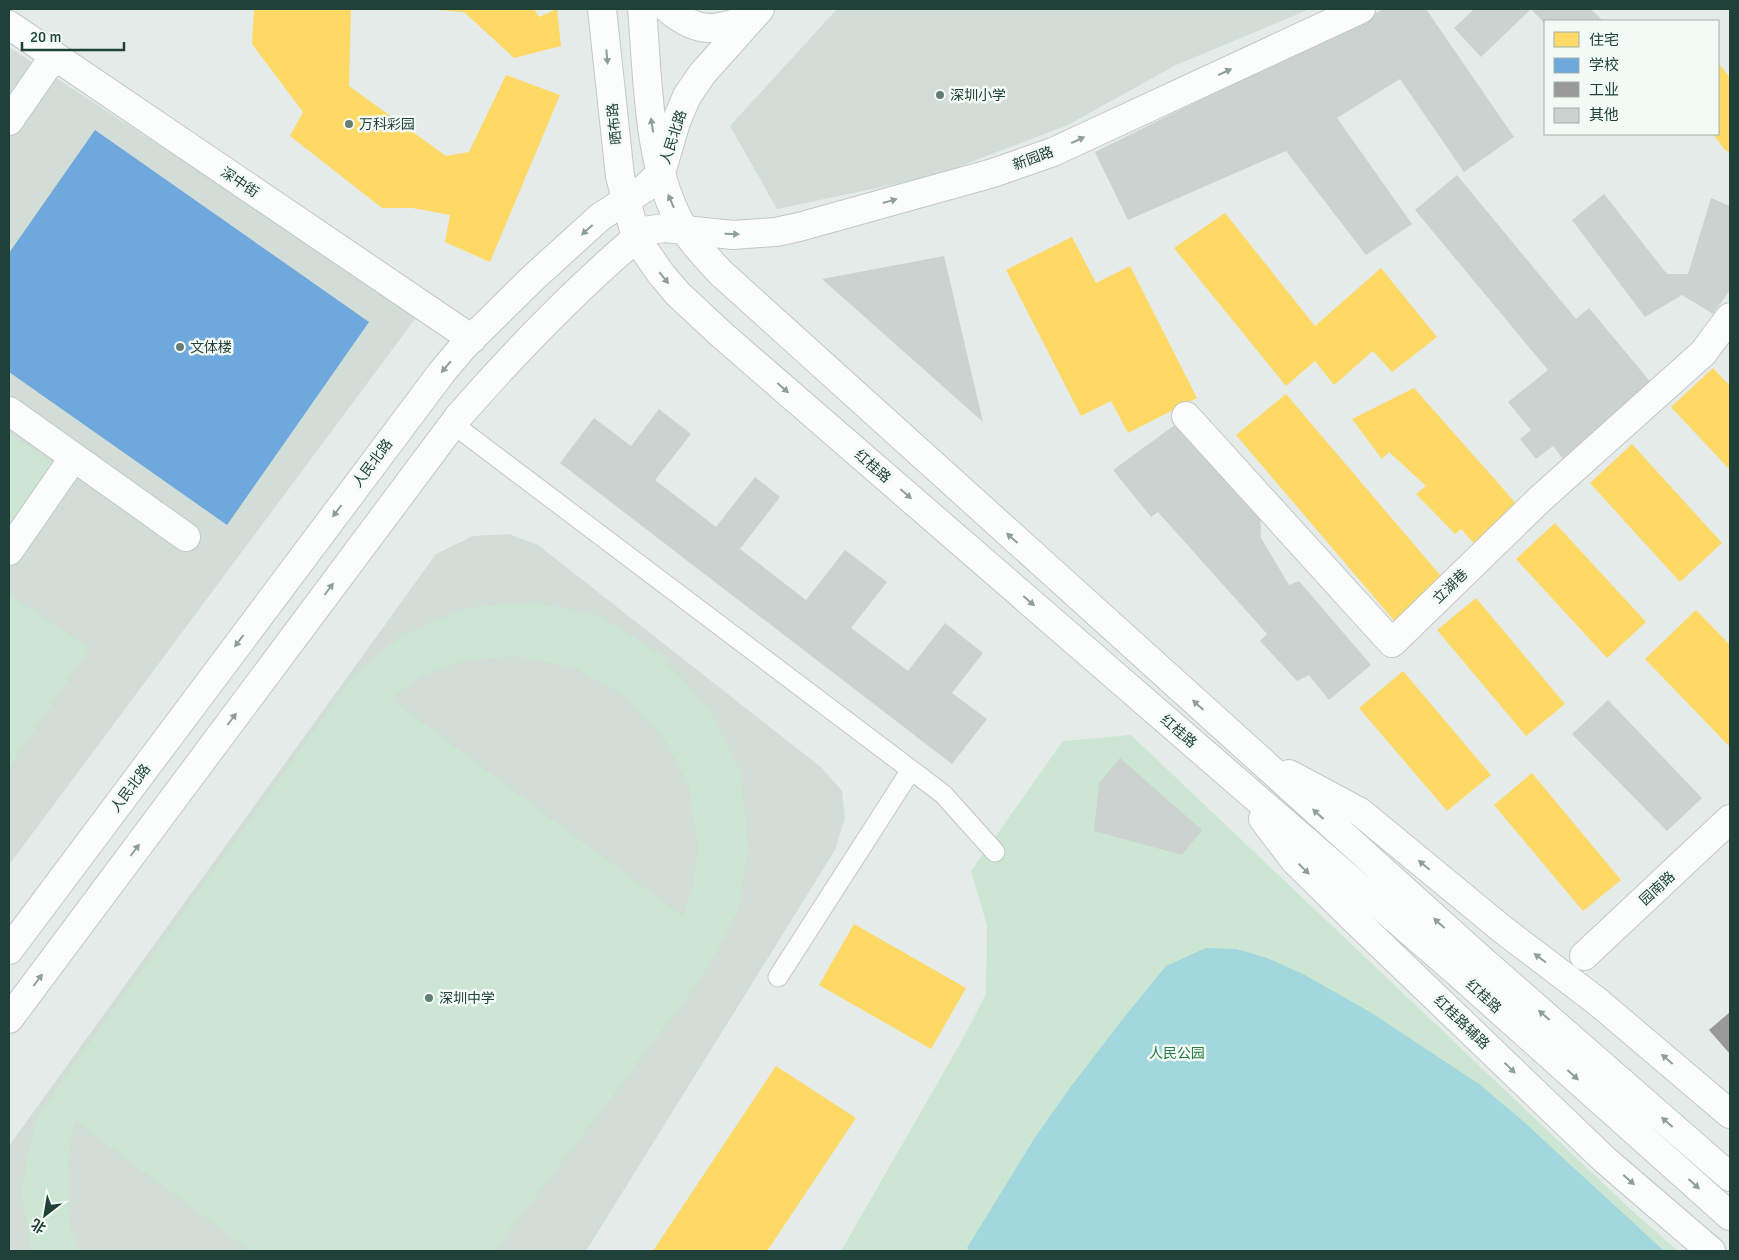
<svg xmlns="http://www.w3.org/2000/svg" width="1739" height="1260" font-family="Signika,'Noto Sans SC',sans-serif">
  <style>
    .built { fill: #d2ddd8 }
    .green { fill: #cce6d3; fill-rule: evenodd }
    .water { fill: #a1d7dd }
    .homes { fill: #ffd966 }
    .schools { fill: #6fa8dc }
    .industry { fill: #999 }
    .building { fill: #ccd2cf }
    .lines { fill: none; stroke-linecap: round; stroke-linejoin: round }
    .lane-casing { stroke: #c2c8c5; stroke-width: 21 }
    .street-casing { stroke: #c2c8c5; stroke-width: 30 }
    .secondary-casing { stroke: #c0c9c5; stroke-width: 30 }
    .lane { stroke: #fbfcfc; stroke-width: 19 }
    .street { stroke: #fbfcfc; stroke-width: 28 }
    .secondary { stroke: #fbfcfc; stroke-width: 28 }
    .oneway { fill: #8e9e9a }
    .poi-dot { fill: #657c75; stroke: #f3faf6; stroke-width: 2 }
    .labels { text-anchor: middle; stroke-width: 5; stroke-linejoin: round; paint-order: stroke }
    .poi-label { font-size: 14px; fill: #204137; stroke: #f3faf6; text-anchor: start }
    .street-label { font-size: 14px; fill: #204137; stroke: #f3faf6 }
    .park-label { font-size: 14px; fill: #257c44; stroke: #f3faf6 }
  </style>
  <rect width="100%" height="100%" fill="#e5ebe8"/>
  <!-- built -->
  <path class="built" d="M837,9H1310L1176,65L1068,125L934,176L777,209L730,126Z
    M9,47L418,315L9,865Z
    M509,534L538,545L822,768L842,791L845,818L835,850L586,1251H9V1146L436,554L473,536Z"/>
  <!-- green -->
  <path class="green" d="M9,433L52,463L9,524Z
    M9,595L89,648L9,767Z
    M532,602L598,616L657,652L709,710L740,771L748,847L738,910L700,980L494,1251H251L75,1120C66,1160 62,1213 78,1251H32L21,1192L35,1123L69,1071L350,681L401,636L464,609ZM516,656L574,667L625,696L665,739L689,787L698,846L694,884L683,917L390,699L420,676L467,660Z
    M1131,735L1626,1205L1678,1251H841L960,1044L986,994L987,925L971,871L1063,741Z"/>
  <!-- water -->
  <path class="water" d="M1206,948L1236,949L1267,958L1303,974L1370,1012L1479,1084L1523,1121L1664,1251H969L967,1248L1034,1139L1069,1089L1122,1020L1166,966Z"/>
  <!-- homes -->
  <path class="homes" d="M254,9H351L349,86L446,156L469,152L506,75L560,95L490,262L445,242L450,215L413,208H382L290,136L303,112L252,44Z
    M437,9H534L539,17L557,9L561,46L514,58L464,12L437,10Z
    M1718,62L1730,78V153L1724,149L1713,134H1718Z
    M1225,213L1315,326L1381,268L1437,337L1392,372L1373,351L1334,385L1315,361L1286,386L1174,248Z
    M1072,237L1096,283L1130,266L1197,398L1128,433L1111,401L1081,416L1006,270Z
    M1713,368L1730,386V470L1671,407Z
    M1414,388L1521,509L1479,549L1461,529L1455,534L1416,494L1426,486L1389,452L1382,459L1352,419Z
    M1286,394L1446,582L1397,624L1236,435Z
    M1632,444L1722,543L1680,582L1590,483Z
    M1555,523L1646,622L1607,658L1516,559Z
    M1476,598L1565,704L1526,736L1437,630Z
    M1696,610L1730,645V747L1645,659Z
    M1403,671L1491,775L1447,811L1359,708Z
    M1532,773L1621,880L1583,911L1494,805Z
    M854,924L966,988L931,1049L819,985Z
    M776,1066L856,1118L767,1251H653Z"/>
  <!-- schools -->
  <path class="schools" d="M95,130L369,322L227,525L9,372V253Z"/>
  <!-- industry -->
  <path class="industry" d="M1730,1012V1054L1709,1030Z"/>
  <!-- building -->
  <path class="building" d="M1384,9H1426L1514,137L1464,172L1400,79L1337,118L1412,224L1366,255L1286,151L1128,220L1095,152Z
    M1474,9H1591L1603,21H1545V24L1531,9L1481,57L1454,28Z
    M1457,175L1576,319L1589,308L1653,385L1563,459L1553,446L1536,459L1520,439L1531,430L1508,402L1548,370L1415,210Z
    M1604,194L1667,274H1688L1711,198L1730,206V290L1713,314L1682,295L1645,317L1572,220Z
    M944,256L983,422L822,279Z
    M659,409L691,434L655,480L716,527L755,477L780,497L740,549L806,600L845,550L887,582L851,628L908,671L945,623L983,653L952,693L987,719L952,764L560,463L594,418L631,446Z
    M1176,424L1260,507L1261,538L1289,585L1299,581L1371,665L1329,700L1309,675L1297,681L1260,641L1267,634L1158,512L1151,517L1113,470Z
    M1608,700L1702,798L1667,831L1572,734Z
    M1120,758L1202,830L1182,855L1094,831L1099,783Z"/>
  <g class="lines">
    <!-- lane casing -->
    <g class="lane-casing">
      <path id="lane" d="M453,424L943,794L995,852
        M778,977L911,770"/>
    </g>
    <!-- street casing -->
    <g class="street-casing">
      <path id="street" d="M9,25L472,339
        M9,121L54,56
        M9,411L186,537
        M1186,416L1392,643L1539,500L1703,353L1730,317
        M9,551L74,457
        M1584,956L1730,819"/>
    </g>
    <!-- secondary casing -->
    <g class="secondary-casing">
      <path id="secondary" d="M602,9L620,176L636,238L661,274L678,294L722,335L1458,973L1730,1216
        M642,9C648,77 647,170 684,229C694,245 708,259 721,273L1476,955L1730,1177
        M668,9C699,35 716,31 752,17
        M1289,774L1360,812L1502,929L1598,1002L1730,1114
        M1263,819L1295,861L1355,920L1605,1160L1711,1251
        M9,950L442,372L463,347L534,277L600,217L645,188L661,173L676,122L687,96L702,74L760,9
        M9,1019L459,416C514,353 572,293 636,238L650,230L665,228L733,235L776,232L799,227L993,173L1053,152L1361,9"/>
    </g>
    <!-- lane -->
    <use href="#lane" class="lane"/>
    <!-- street -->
    <use href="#street" class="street"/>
    <!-- secondary -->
    <use href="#secondary" class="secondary"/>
  </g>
  <!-- one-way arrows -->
  <defs><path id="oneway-solid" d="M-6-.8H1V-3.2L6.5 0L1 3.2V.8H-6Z" transform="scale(1.25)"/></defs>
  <g class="oneway">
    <use href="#oneway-solid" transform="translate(607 57) rotate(85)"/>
    <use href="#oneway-solid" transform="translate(1225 72) rotate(-25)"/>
    <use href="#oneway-solid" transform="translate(652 125) rotate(-99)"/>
    <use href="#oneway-solid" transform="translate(1078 140) rotate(-25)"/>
    <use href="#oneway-solid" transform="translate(671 201) rotate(-113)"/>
    <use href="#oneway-solid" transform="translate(890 201) rotate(-16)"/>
    <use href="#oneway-solid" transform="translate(587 230) rotate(138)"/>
    <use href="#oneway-solid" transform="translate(732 234) rotate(2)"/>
    <use href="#oneway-solid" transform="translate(664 278) rotate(51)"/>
    <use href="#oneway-solid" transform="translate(446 367) rotate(130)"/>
    <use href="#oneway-solid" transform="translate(783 388) rotate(41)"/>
    <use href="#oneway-solid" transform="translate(906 494) rotate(41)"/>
    <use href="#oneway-solid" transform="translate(337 511) rotate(127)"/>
    <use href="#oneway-solid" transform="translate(1012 538) rotate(-138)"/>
    <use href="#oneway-solid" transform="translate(329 589) rotate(-53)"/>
    <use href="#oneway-solid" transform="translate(1029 601) rotate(41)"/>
    <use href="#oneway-solid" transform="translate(239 641) rotate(127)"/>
    <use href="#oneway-solid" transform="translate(1198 705) rotate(-138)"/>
    <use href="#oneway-solid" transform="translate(232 719) rotate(-53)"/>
    <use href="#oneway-solid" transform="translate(1318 814) rotate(-138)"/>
    <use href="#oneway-solid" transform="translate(135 850) rotate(-53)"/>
    <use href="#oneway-solid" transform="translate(1424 865) rotate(-140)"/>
    <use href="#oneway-solid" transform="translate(1304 869) rotate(45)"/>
    <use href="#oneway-solid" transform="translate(1439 923) rotate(-138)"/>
    <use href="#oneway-solid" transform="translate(1540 958) rotate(-143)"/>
    <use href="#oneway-solid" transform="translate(38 980) rotate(-53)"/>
    <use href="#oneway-solid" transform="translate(1544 1015) rotate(-139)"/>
    <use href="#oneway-solid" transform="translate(1667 1059) rotate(-139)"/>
    <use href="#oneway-solid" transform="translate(1510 1068) rotate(44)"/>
    <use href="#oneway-solid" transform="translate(1573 1075) rotate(42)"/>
    <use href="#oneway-solid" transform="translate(1667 1122) rotate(-139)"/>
    <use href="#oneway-solid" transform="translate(1629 1180) rotate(41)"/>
    <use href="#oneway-solid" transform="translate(1694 1184) rotate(42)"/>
  </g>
  <!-- markers -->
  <g class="poi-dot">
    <circle cx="940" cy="95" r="5"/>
    <circle cx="349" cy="124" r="5"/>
    <circle cx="180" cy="347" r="5"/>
    <circle cx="429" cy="998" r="5"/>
  </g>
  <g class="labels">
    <!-- poi labels -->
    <g class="poi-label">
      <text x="950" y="100">深圳小学</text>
      <text x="359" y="129">万科彩园</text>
      <text x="190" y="352">文体楼</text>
      <text x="439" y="1003">深圳中学</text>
    </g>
    <!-- street labels -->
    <g class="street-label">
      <text transform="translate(614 124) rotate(-96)" y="5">晒布路</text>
      <text transform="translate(673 137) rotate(-72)" y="5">人民北路</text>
      <text transform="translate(1033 158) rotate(-20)" y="5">新园路</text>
      <text transform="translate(240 182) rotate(34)" y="5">深中街</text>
      <text transform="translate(372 463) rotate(-53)" y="5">人民北路</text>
      <text transform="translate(873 466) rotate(41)" y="5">红桂路</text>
      <text transform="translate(1450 586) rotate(-44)" y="5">立湖巷</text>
      <text transform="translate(1179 731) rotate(41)" y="5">红桂路</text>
      <text transform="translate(130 788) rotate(-53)" y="5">人民北路</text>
      <text transform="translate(1657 888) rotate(-43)" y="5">园南路</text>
      <text transform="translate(1484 996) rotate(42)" y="5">红桂路</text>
      <text transform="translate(1462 1022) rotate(44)" y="5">红桂路辅路</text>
    </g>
    <!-- park labels -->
    <g class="park-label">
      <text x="1177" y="1058">人民公园</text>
    </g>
  </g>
  <!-- border -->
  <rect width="1739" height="1260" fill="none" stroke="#204137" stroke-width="20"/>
  <!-- legend -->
  <rect x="1544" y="20" width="175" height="115" fill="#f3faf6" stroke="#9fb0aa"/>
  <rect x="1554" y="32" width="25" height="15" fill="#ffd966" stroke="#9fb0aa"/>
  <text x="1589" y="45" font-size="15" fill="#204137">住宅</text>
  <rect x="1554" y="58" width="25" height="15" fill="#6fa8dc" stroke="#9fb0aa"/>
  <text x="1589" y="70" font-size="15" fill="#204137">学校</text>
  <rect x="1554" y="82" width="25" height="15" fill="#999999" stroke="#9fb0aa"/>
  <text x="1589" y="95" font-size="15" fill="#204137">工业</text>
  <rect x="1554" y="108" width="25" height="15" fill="#ccd2cf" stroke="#9fb0aa"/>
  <text x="1589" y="120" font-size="15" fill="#204137">其他</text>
  <!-- north arrow -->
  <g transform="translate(45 1215) rotate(211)" stroke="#f3faf6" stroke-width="4" paint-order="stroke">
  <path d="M0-4L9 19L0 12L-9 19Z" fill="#204137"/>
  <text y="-8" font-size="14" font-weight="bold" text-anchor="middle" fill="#204137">北</text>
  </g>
  <!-- scale -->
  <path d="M22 42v8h102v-8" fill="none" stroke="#204137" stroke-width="2.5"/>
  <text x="30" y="42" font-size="15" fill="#204137" stroke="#f3faf6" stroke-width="4" paint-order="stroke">20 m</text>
</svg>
